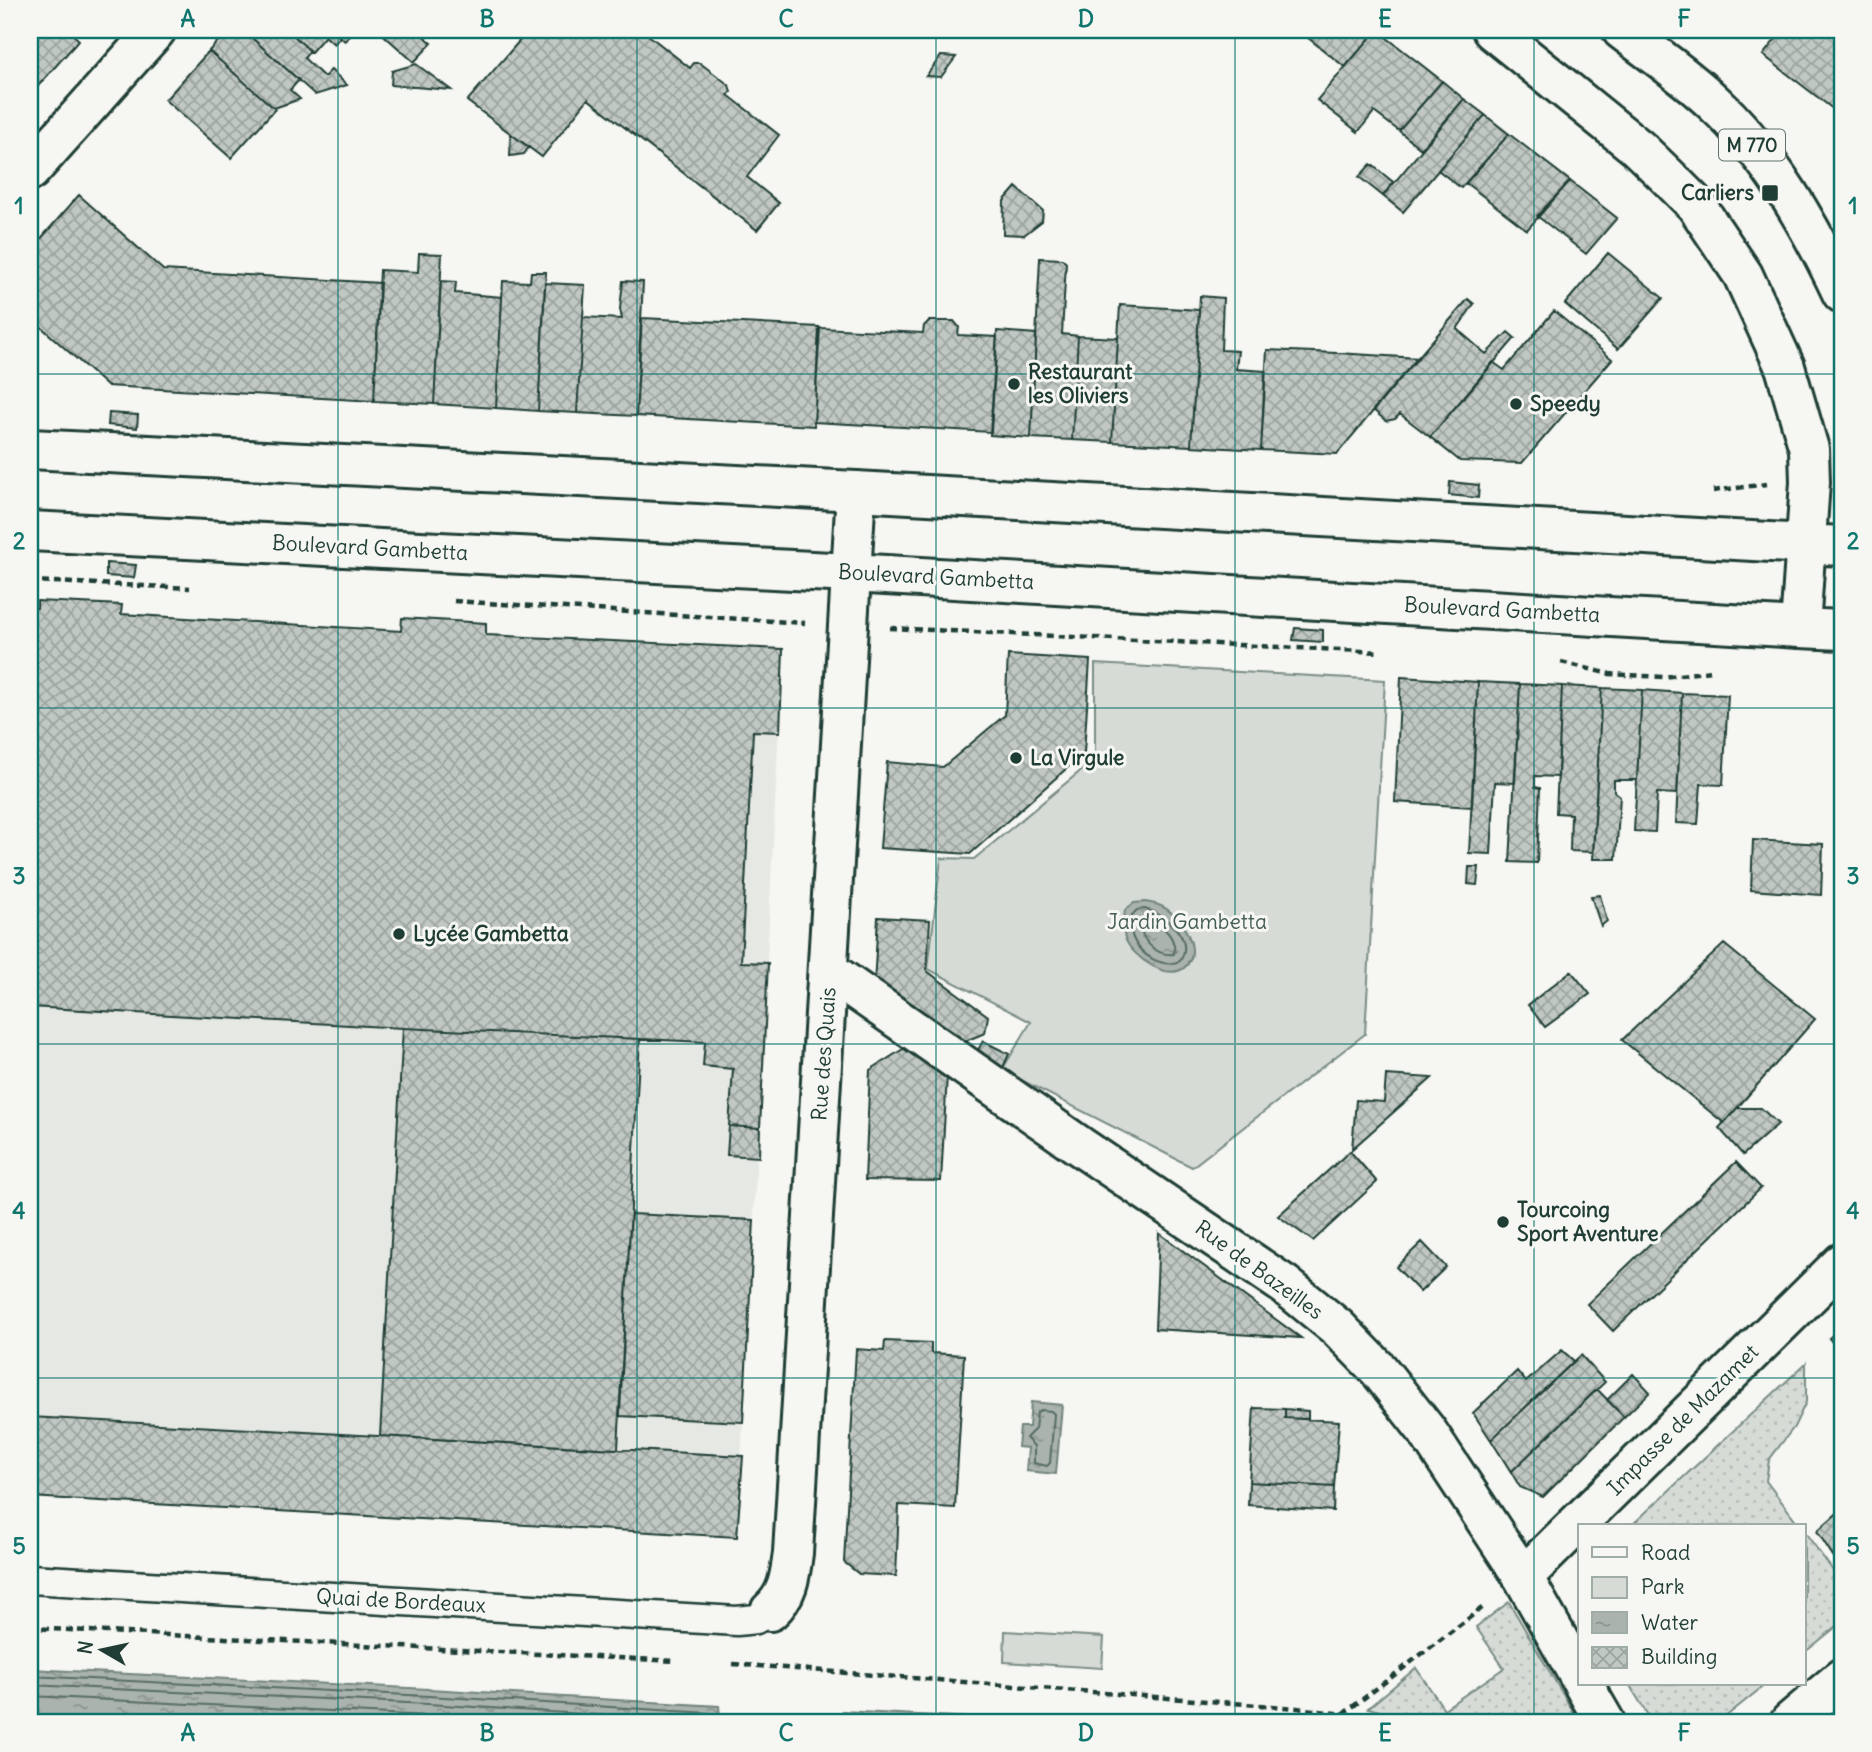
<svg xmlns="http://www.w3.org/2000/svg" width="1872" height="1752" font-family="Delius,sans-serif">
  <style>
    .built { fill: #e6e8e4 }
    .grass { fill: url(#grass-dots); stroke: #7a8c85; stroke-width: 2 }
    .park { fill: #d6dbd6; stroke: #7a8c85; stroke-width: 2 }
    .water { fill: url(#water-ripples); stroke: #72847d; stroke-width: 2 }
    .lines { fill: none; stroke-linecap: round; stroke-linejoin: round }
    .shore { stroke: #576c65; stroke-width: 2 }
    .building { fill: url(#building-cross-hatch); stroke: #1f3d34; stroke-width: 2 }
    .pedestrian-casing { stroke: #1f3d34; stroke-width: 33 }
    .minor-casing { stroke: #1f3d34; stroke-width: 44 }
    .tertiary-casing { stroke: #1f3d34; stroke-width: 44 }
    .secondary-casing { stroke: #1f3d34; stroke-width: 44 }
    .primary-casing { stroke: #1f3d34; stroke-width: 44 }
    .path { stroke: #1f3d34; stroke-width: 4.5; stroke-dasharray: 7 5; stroke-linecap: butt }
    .pedestrian { stroke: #f6f6f2; stroke-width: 28 }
    .minor { stroke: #f6f6f2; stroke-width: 38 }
    .tertiary { stroke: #f6f6f2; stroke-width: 38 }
    .secondary { stroke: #f6f6f2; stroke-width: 38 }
    .primary { stroke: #f6f6f2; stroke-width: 38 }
    .grid { fill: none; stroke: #0f766e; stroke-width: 2; stroke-opacity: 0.55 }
    .poi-dot { fill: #1f3d34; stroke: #f6f6f2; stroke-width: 2.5 }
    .labels { text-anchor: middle; stroke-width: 6; stroke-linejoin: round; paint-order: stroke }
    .shield { fill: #f6f6f2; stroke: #60746d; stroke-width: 2 }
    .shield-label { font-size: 19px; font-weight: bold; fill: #1f3d34 }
    .poi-label { font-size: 21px; font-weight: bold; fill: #1f3d34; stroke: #f6f6f2; text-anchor: start }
    .street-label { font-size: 21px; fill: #1f3d34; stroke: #f6f6f2 }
    .park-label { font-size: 21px; fill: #445d54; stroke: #f6f6f2 }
    .neatline { fill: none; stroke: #0f766e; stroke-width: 2.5 }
    .grid-label { font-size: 23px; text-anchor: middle; font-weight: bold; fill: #0f766e }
  </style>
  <defs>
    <pattern id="grass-dots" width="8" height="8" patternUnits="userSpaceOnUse" patternTransform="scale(1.75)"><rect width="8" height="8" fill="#d6dbd6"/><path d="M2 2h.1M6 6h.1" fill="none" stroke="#b7bdb8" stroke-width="1.8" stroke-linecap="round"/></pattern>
    <pattern id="water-ripples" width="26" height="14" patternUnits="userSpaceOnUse" patternTransform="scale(1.75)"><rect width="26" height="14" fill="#aab3ae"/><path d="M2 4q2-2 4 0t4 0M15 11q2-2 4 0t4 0" fill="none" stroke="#8a938e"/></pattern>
    <pattern id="building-cross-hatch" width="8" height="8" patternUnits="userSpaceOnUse" patternTransform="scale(1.75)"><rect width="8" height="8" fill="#c1c8c3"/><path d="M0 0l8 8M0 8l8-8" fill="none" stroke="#9ca49f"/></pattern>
  </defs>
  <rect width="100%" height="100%" fill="#f6f6f2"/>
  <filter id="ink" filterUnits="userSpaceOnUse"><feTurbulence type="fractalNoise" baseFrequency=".0143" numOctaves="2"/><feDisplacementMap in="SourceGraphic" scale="14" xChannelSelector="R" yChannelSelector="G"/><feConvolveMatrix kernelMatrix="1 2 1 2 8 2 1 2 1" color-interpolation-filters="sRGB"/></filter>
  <g filter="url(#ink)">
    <!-- built -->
    <path class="built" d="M30,610L783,649L737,1537L30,1497Z"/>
    <!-- grass -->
    <path class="grass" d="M1806,1363V1402L1794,1427L1769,1460L1766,1481L1800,1526H1631Z
      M1804,1531L1842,1583V1622L1804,1653Z
      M1509,1602L1579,1722H1421L1368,1708L1416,1668L1444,1709L1504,1668L1476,1627Z
      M1629,1684H1766L1719,1722H1652Z"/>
    <!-- park -->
    <path class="park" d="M1095,664L1385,680L1365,1034L1192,1167L1002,1070L1031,1022L928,969L941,858L974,859L1095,759Z
      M1005,1631L1104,1637L1102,1668L1004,1662Z"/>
    <!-- water -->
    <path class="water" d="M1145,902C1150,903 1157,904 1161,906C1179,914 1202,947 1187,965C1170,985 1131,956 1125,938C1122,929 1124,919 1125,910L1134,903Z
      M1031,1402L1062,1405L1056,1474L1026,1471L1028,1448L1018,1447L1020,1427H1029Z
      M30,1669L429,1689L719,1706L720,1717H731L740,1722H30Z
      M842,1711L1049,1722H841Z"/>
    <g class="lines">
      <!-- shore -->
      <path class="shore" d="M1145,909C1165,914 1195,938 1180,961C1162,969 1140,955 1133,938C1130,931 1131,922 1132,915L1137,910Z
        M1144,918C1160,922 1177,936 1174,954C1154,956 1138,938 1141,919Z
        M1041,1410L1051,1411L1054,1414L1050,1463L1047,1466L1034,1463V1446L1026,1438L1035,1429L1037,1412Z
        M30,1676L428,1696L709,1713L717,1722
        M30,1685L428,1704L705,1722
        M30,1696L549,1722
        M848,1722L851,1719L919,1722"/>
    </g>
    <!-- building -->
    <path class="building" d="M30,30H68L79,40L30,95Z
      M228,30H243L299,80L290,90L300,99L274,108L209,51Z
      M243,30H288L310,51L304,58L324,77L331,70L347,85L315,95Z
      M288,30H332L340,37L334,44L325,36L311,52Z
      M332,30H355L345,41Z
      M378,30H417L432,43L414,62Z
      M511,30H642L690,68L694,63H700L729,85L731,92L728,95L779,135L747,177L779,203L757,230L588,99L542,157L467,101L521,39Z
      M1298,30H1377L1345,67Z
      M1377,30L1442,81L1399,131L1374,112L1358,132L1317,100Z
      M1783,30H1842V116L1763,55Z
      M209,51L275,109L231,158L165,100Z
      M941,56L956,57L941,77L926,76Z
      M416,64L451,90L391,85L392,71Z
      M1442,81L1464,99L1421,149L1399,131Z
      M1464,99L1485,115L1403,212L1383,196Z
      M1485,115L1509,134L1461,188L1438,170Z
      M511,134L529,147L524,154L510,156Z
      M1509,134L1570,181L1527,230L1466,183Z
      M1371,164L1393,182L1383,196L1359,177Z
      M1570,181L1617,218L1586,254L1537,216Z
      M1016,187L1043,211L1042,221L1024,235L1003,234L1004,201Z
      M79,195L163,270L380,283L374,401L107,386L30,317V251Z
      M419,253L442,254L434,404L374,401L380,270L418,272Z
      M1608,253L1663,298L1618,349L1565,304Z
      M1040,258L1062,259L1066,263L1062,334L1078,336L1072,440L1031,438Z
      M531,272H546L538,411L496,408L503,281L530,282Z
      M441,281L456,282L455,293L502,297L496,408L434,404Z
      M623,281L643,282L636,416L577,413L583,317L622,319L620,309Z
      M545,283L585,285L577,413L538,411Z
      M1200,296L1223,298L1221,350L1238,351L1236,369L1265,371L1261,450L1191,446Z
      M1468,299L1474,304L1457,329L1486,354L1508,332L1515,338L1430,437L1400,414L1395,419L1386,421L1373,410Z
      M1120,305L1199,310L1191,446L1112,442Z
      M1554,311L1612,359L1522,463L1460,461L1430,437L1493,362L1504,370Z
      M642,318L819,327L814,426L636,416Z
      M929,321H954L959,327L958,335L997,337L991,432L814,422L820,328L923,333L924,326Z
      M997,331L1036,334L1031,438L990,435Z
      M1078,336L1118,338L1112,442L1072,440Z
      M1267,350L1337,353L1418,358L1337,454L1261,450Z
      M109,413L138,415L137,428L108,425Z
      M1450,482L1479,485L1478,498L1449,495Z
      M106,563L136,565L134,578L106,576Z
      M37,601L122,605L121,614L401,631L402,618L486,623V635L783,649L780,732L753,731L741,962L768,963L760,1128L729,1126L733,1069L703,1066L705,1042L403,1028L30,1007V749L33,693H30V608H37Z
      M1295,628L1323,630V642L1293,640Z
      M1008,655L1090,660L1084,753L970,854L880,848L887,762L943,767L1005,715Z
      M1401,677L1478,682L1472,807L1395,802Z
      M1478,682L1520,684L1515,783L1495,782L1491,854L1469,853Z
      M1520,684L1562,686L1558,777L1535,776V787L1540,788L1537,863L1510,862Z
      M1562,686L1602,688L1593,852L1570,851L1571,814L1556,813Z
      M1602,688L1642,690L1637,780H1614V791L1620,796L1616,859H1593Z
      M1642,690L1682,693L1677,794L1657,793L1655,832L1634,831Z
      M1682,693L1728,695L1723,785L1701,784L1698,824L1676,823Z
      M1753,840L1823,844L1821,895L1751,890Z
      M1469,867H1479L1477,885L1468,884Z
      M1600,895L1607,921L1601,926L1591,896Z
      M878,917L930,920L927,971L988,1016L985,1033L953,1046L874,985Z
      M1724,944L1815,1019L1724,1123L1622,1040Z
      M1571,971L1590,994L1545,1027L1528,1005Z
      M403,1028L640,1039L618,1449L380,1436Z
      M983,1041L1009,1054L1002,1070L974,1057Z
      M908,1046L947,1075L941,1181L865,1180L870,1070Z
      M1386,1075L1432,1078L1352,1149L1356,1100L1384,1102Z
      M1737,1108H1761L1778,1124L1743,1155L1719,1128Z
      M729,1126L760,1128L759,1157L727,1155Z
      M1350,1151L1377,1182L1313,1241L1278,1216Z
      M1736,1162L1761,1188L1613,1331L1587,1304Z
      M631,1214L754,1220L743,1422L619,1416Z
      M1159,1233L1301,1338L1155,1329Z
      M1422,1242L1446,1267L1420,1292L1396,1267Z
      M1842,1326V1355L1829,1338Z
      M885,1341L931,1343V1353L964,1355L955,1508L899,1505L896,1576L859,1574L844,1562L856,1349L884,1351Z
      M1562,1350L1574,1361L1491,1440L1473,1413L1517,1371L1526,1382Z
      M1581,1355L1605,1382L1511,1472L1491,1440Z
      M1633,1374L1650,1392L1624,1417L1607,1400Z
      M1597,1389L1624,1417L1543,1497L1520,1487L1511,1472Z
      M1254,1408L1285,1409V1418L1339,1421L1334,1487L1249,1482Z
      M1285,1409L1308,1411V1419L1285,1418Z
      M30,1417L743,1456L737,1537L30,1497Z
      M1249,1482L1334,1487L1333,1511L1248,1505Z
      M1842,1509V1570L1817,1531Z"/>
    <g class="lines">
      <!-- pedestrian casing -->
      <g class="pedestrian-casing">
        <path id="pedestrian" d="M30,1579L737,1621L756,1619L770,1611"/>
      </g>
      <!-- minor casing -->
      <g class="minor-casing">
        <path id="minor" d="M829,971L1081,1147L1285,1285L1338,1328L1379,1370L1427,1431L1523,1577L1580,1678
          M1523,1577L1842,1263
          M770,1611C788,1595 790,1576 793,1553L856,491
          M1583,1684L1605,1722
          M1790,1722L1842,1678"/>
      </g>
      <!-- tertiary casing -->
      <g class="tertiary-casing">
        <path id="tertiary" d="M30,171L156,30"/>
      </g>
      <!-- secondary casing -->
      <g class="secondary-casing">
        <path id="secondary" d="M30,449L856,491L1807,544
          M30,531L851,573L1800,628"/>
      </g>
      <!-- primary casing -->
      <g class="primary-casing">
        <path id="primary" d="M1492,30L1638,148L1667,176L1696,205L1743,275L1785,367L1809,449L1810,482L1800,628L1842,630
          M1622,30C1653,54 1686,76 1714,103C1770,155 1810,225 1842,293
          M1807,544L1842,546"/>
      </g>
      <!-- path -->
      <path class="path" d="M1713,491L1767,484
        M30,581L190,588
        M454,601L805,623
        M890,628L1381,652
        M1561,662L1610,674L1663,677L1712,671
        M30,1628L676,1661
        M733,1664L1297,1708L1343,1714L1376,1722
        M1343,1714L1486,1605"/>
      <!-- pedestrian -->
      <use href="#pedestrian" class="pedestrian"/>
      <!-- minor -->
      <use href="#minor" class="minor"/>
      <!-- tertiary -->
      <use href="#tertiary" class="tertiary"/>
      <!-- secondary -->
      <use href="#secondary" class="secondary"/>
      <!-- primary -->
      <use href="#primary" class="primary"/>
    </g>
  </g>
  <!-- grid -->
  <path class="grid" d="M338,30V1722M637,30V1722M936,30V1722M1235,30V1722M1534,30V1722M30,374H1842M30,708H1842M30,1044H1842M30,1378H1842"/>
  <!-- markers -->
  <g class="poi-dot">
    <rect x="1761" y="184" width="18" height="18" rx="3.5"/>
    <circle cx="1014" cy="384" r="7"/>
    <circle cx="1516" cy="404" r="7"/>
    <circle cx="1016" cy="758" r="7"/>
    <circle cx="399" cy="934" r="7"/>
    <circle cx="1503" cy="1222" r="7"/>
  </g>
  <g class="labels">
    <!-- shield labels -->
    <rect class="shield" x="1719" y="129.5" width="66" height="31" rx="5"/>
    <g class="shield-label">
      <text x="1752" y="152">M 770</text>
    </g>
    <!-- poi labels -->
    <g class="poi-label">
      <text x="1754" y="200" text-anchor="end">Carliers</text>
      <text x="1028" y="379">Restaurant<tspan x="1028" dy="24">les Oliviers</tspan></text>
      <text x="1530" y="411">Speedy</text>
      <text x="1030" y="765">La Virgule</text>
      <text x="413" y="941">Lycée Gambetta</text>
      <text x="1517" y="1217">Tourcoing<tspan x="1517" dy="24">Sport Aventure</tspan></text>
    </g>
    <!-- street labels -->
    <g class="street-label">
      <text transform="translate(370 548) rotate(3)" y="7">Boulevard Gambetta</text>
      <text transform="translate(936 577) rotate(3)" y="7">Boulevard Gambetta</text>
      <text transform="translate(1502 610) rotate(3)" y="7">Boulevard Gambetta</text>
      <text transform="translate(824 1054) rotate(-86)" y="7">Rue des Quais</text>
      <text transform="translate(1259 1270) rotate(36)" y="7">Rue de Bazeilles</text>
      <text transform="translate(1683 1420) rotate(-45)" y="7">Impasse de Mazamet</text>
      <text transform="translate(401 1601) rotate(3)" y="7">Quai de Bordeaux</text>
    </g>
    <!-- park labels -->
    <g class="park-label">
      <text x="1187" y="929">Jardin Gambetta</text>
    </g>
  </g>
  <!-- margin -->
  <rect width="1872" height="1752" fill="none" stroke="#f6f6f2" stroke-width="77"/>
  <!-- legend -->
  <rect x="1578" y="1524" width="228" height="161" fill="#f6f6f2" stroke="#a0aca6" stroke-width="2"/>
  <rect x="1592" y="1547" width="35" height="10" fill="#f6f6f2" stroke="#a0aca6" stroke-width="2"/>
  <text x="1641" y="1560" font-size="21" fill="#1f3d34">Road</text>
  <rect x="1592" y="1577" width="35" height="21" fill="#d6dbd6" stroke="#a0aca6" stroke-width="2"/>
  <text x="1641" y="1594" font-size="21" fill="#1f3d34">Park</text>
  <rect x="1592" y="1612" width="35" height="21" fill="url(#water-ripples)" stroke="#a0aca6" stroke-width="2"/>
  <text x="1641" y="1630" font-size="21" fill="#1f3d34">Water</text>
  <rect x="1592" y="1647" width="35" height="21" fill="url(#building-cross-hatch)" stroke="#a0aca6" stroke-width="2"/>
  <text x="1641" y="1664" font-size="21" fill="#1f3d34">Building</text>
  <!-- north arrow -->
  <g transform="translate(102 1650) rotate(279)" stroke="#f6f6f2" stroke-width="5" paint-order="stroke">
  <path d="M0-5L12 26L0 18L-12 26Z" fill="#1f3d34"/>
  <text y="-10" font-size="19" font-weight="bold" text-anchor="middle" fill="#1f3d34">N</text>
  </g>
  <rect x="38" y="38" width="1796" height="1676" class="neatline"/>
  <g class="grid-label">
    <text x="188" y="27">A</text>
    <text x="487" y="27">B</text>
    <text x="786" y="27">C</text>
    <text x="1086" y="27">D</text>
    <text x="1385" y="27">E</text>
    <text x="1684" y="27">F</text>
    <text x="19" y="214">1</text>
    <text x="1853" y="214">1</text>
    <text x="19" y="549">2</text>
    <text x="1853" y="549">2</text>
    <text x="19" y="884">3</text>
    <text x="1853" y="884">3</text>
    <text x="19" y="1219">4</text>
    <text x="1853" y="1219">4</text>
    <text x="19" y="1554">5</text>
    <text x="1853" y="1554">5</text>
    <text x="188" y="1741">A</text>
    <text x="487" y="1741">B</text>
    <text x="786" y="1741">C</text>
    <text x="1086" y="1741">D</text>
    <text x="1385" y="1741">E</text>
    <text x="1684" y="1741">F</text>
  </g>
</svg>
